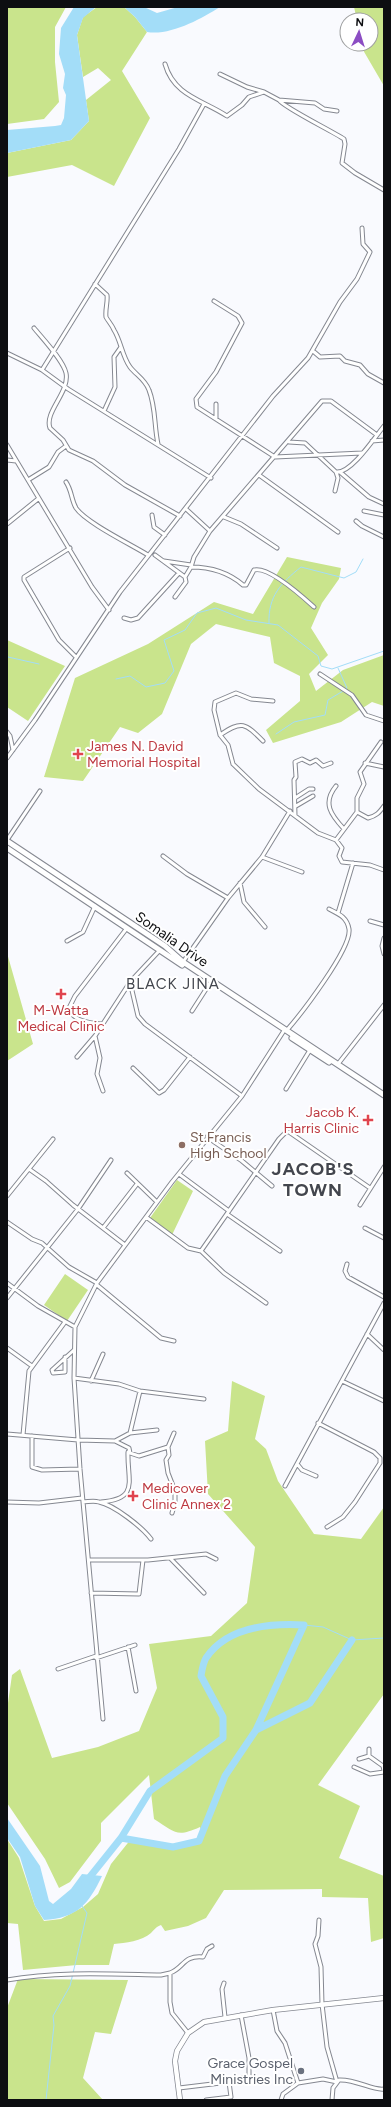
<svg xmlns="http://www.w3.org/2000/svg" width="391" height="2107" font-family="Figtree,sans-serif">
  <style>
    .green { fill: #c9e48c }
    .water { fill: #a3ddf8 }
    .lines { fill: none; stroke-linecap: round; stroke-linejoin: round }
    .stream { stroke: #a3ddf8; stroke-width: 1 }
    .river { stroke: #a3ddf8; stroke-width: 7 }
    .street-casing { stroke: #858891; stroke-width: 5 }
    .secondary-casing { stroke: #858891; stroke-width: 6 }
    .primary-casing { stroke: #858891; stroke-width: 7 }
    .street { stroke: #fff; stroke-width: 3 }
    .secondary { stroke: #fff; stroke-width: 4.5 }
    .primary { stroke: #fff; stroke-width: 5 }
    .health-dot { fill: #e0444e; stroke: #fff; stroke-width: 1.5 }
    .education-dot { fill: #8d6e63; stroke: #fff; stroke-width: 1.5 }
    .worship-dot { fill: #6b7280; stroke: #fff; stroke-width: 1.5 }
    .labels { text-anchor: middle; stroke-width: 4; stroke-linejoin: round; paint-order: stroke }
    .health-label { font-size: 14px; fill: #be3a42; stroke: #fff; text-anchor: start }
    .street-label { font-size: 14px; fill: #0d0e11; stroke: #fff }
    .education-label { font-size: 14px; fill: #785e54; stroke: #fff; text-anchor: start }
    .worship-label { font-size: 14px; fill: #5b616d; stroke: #fff; text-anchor: end }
    .neighbourhood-label { font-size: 15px; letter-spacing: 1px; fill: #43464e; stroke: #fff }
    .district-label { font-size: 18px; font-weight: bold; letter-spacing: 1px; fill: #43464e; stroke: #fff }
  </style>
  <rect width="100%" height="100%" fill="#f9fafe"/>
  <!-- green -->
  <path class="green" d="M7,7H66L55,27V62L59,102L44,119L7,124Z
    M97,7H124L135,17L147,32L122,71L150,118L114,186L72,165L7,177V153L71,140L89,121L86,100L111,80L98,68L83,77L77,35L83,17Z
    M354,7H384V86L363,50L362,44H371V20H357Z
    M287,557L341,568L339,579L322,603L311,628L328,655L309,674L316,691L343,670L384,655V706L372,702L341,722L273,743L266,730L300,701V676L274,663L270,637L216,624L191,644L162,714L138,733L120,727L83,781L44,777L75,678L148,644L214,602L253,614Z
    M7,640L65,666L28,721L7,707Z
    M7,953L33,1044L7,1061Z
    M177,1180L193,1191L172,1235L150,1218Z
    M65,1274L88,1290L67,1321L44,1305Z
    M232,1381L265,1396L255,1439L266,1449L278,1481L314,1534L361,1539L384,1507V1694L318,1785L360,1806L339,1858L384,1876V1938L371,1942L368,1898L322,1897V1889L224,1890L206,1918L188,1926L165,1931L161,1925C156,1927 155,1929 151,1933C142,1941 125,1943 114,1944L109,1965H77L23,1970L18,1924L7,1923V1839L19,1858L35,1906L44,1921L61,1919L83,1907L98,1894L111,1864L131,1839L183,1846L203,1838L200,1827C176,1838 175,1832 154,1819L149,1775L101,1823V1841L70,1882L59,1888L45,1859L7,1803V1710L12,1675L20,1669L52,1758L98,1747L139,1731L157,1688L149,1644L211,1636L247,1603L255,1547L208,1494L205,1441L228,1431Z
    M18,1979L128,1980L111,2034L95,2032L83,2078L103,2100H7V2008Z"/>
  <!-- water -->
  <path class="water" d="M74,7H96L83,18L77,35L89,121L71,140L7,153V130L55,126L61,125L64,118L66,95L63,88L65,74L59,54L61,28Z
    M124,7H144L157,13L178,7H220C201,19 170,36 147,32L135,17Z
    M7,1818L40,1866L49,1901L53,1904L71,1889L82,1874L102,1876C88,1905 77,1918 44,1920L35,1906L20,1857L7,1838Z"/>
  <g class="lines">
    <!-- stream -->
    <path class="stream" d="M269,623C268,596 281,583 301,567L344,578L356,572L363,559
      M7,655L8,657L39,664
      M338,668L347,688L345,689
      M116,679L130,676L146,687L165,683L174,671L164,640L185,630L197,613L216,608L246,620L278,625L318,656L321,666L332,669L384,651
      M276,734L294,722L325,715L328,700L343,691
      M304,1625L323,1627L352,1640L384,1638
      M46,2100L54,2025L53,2016L70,1986L87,1913L82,1906"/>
    <!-- river -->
    <path class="river" d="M256,1730L310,1703L352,1640
      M85,1883L121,1838L150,1791L223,1738V1717L201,1676C202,1670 203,1663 206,1658C227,1627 270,1623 304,1625L256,1730L225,1776L199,1841L173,1847L121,1838"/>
    <!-- street casing -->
    <g class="street-casing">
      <path id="street" d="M165,64C174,96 203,100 227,116L242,105L249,97L264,92
        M220,74L247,87L264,92L279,100L315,103L324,109L337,111
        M279,100C283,107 332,131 344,139L345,144L342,163L355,173L384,190
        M95,284L107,295C108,302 105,309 106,317C108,321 112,325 114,330C121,341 122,356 130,367C136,375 145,379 149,390C156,408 154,426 158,444
        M214,301L238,316L242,323L216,372L196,399L197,407L275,457L362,453
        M34,328C43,339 63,360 66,373C70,392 44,412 50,428L63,440L69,450L93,461L125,485L180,516
        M313,351L320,357L340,356L345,361L360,365L368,374L384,383
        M7,353L42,370L68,389L211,478
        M42,370L179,149L204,104
        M104,411L115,387L114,357L121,347
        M216,419V404
        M372,441L384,440
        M289,442L305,443L336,472C351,474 375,437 384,426
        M7,445L92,587L109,610
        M7,460L16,461
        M340,472L369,497L384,504
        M259,475L338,532
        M28,480L49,467L58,452L66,446
        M66,482C72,491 71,499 76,508C85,522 132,545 148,555
        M335,491L338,478L336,472
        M186,509L210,531L322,401H331L377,435
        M364,511L384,515
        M152,515L154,527L165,535
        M224,517L241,524L277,548
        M356,521L362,526L384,537
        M7,524L38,499
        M70,548L24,577V580L59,640L76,657
        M155,555L185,577L191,567C210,567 228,572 243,585H246L254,570C269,566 303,597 314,607
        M164,561L191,565
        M191,567L194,557L210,531
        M175,597L186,582L185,577
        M124,618L131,620L138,618L179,573
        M320,674L352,695L366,715L384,721
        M273,701L251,699L236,693L215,702L214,710L220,735L228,745L233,764L259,789L318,833L336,840L342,848L339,856L342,862L370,865L384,870
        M7,732L10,736L13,750
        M220,735C242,720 245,723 263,741
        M7,758L35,720L120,592L273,396L308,358L340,302L357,279L370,252L363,244L362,228
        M365,763L384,767
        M336,786C322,803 331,815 344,829
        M295,798L309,789H313
        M296,806L313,796
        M357,812L368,818C376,816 379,813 384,806
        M295,815L294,780L296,777L295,762L302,759L310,763L316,760L323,766L331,763
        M7,840L40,791
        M336,840L357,812V798L364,784L360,772L381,742
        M163,856L187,874L228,898
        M262,857L302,872
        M240,883L244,902L265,927
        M338,913L353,863
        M370,921L384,925
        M384,938L382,946L384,954
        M67,941L83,932L95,906
        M183,962L228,898L262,857L290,811
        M130,982L138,1016L145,1024L242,1096
        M192,1011L210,983
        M101,1024C90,1023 72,1021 69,1008L75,996L127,928
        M287,1030C301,1014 352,948 349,929C347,917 339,914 329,909
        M95,1036L100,1058L97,1074L103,1091
        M77,1057L95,1036L130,982L160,950
        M338,1064L384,1005
        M133,1068L159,1093L164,1090L190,1057
        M286,1089L310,1050
        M207,1137L242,1161L272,1186
        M29,1169L46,1181L73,1205L125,1245
        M127,1173L157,1202
        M179,1174L229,1211
        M7,1196L53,1139
        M360,1205L384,1167
        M227,1214L280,1251
        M146,1217L188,1248L201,1251L224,1273L266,1303
        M7,1222L32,1239L42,1243L69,1267L97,1283
        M103,1228L137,1184
        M365,1228L384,1238
        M201,1251L279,1139L286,1132H289L370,1188
        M347,1264L345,1271L348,1277L384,1297
        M7,1283L38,1306L75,1327
        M97,1285L161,1338L174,1341
        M7,1298L78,1209L111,1160
        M367,1334L384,1350
        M7,1348L32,1366
        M65,1357V1372L53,1373L52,1370L74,1350
        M74,1378L119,1384L140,1391L204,1399
        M91,1381L103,1354
        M342,1381L384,1401
        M318,1423L374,1452L380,1458V1463L355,1502L343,1517L327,1527
        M130,1433L140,1391
        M7,1434L78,1440L115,1441L129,1448L130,1453L139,1456L168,1447L174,1433
        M23,1435L29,1371L65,1322
        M32,1436V1467L42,1470L80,1469
        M115,1441L130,1433L157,1430
        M168,1447L169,1455L166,1460L168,1473L175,1491V1503L172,1513
        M298,1465L302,1470L316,1476
        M285,1486L384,1303
        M7,1502L39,1503L82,1498
        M83,1502C88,1502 93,1500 99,1502C114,1505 142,1527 151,1539
        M101,1502C140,1499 127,1481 128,1452
        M170,1558L204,1593
        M89,1560H148L206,1554L216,1559
        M91,1593L139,1594L143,1560
        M128,1647L136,1691
        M96,1658L135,1645
        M58,1669L96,1656
        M103,1719L80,1469L74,1378L75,1327L97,1283L172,1182L242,1096L285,1029
        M369,1756L383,1766L384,1771
        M359,1759L369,1756V1749
        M354,1767L370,1774L384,1772
        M170,1973C184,1968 183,1955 203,1957L207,1949L212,1946
        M7,1980C58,1971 109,1974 161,1975L170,1973V2002L172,2013L188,2033
        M224,1983L222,1989L225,2017
        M273,2010L277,2031L285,2043L298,2083L323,2079L337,2082L327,2047L322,2004L321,1967L315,1944L318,1936L319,1920
        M179,2088L229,2082
        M206,2100L231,2097L229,2082L249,2076V2058L241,2015
        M281,2100L283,2094L298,2083
        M332,2100L333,2088L339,2080C356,2079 373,2091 384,2089"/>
    </g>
    <!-- secondary casing -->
    <g class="secondary-casing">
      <path id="secondary" d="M180,2100L175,2061L177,2051L188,2033L204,2022L273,2010L384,1998"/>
    </g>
    <!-- primary casing -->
    <g class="primary-casing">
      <path id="primary" d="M7,841L165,946L183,962L384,1095
        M7,848L182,965
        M292,1038L329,1062"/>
    </g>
    <!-- street -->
    <use href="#street" class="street"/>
    <!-- secondary -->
    <use href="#secondary" class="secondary"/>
    <!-- primary -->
    <use href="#primary" class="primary"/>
  </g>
  <!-- markers -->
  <g class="health-dot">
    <path d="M76 748h4v4h4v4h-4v4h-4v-4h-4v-4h4z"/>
    <path d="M59 988h4v4h4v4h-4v4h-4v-4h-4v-4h4z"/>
    <path d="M366 1114h4v4h4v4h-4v4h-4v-4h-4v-4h4z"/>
    <path d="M131 1490h4v4h4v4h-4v4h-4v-4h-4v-4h4z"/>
  </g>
  <circle class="education-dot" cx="182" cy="1145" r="4"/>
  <circle class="worship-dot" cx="301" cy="2071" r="4"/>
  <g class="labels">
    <!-- health labels -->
    <g class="health-label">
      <text x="87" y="751">James N. David<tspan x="87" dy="16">Memorial Hospital</tspan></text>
      <text x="61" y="1015" text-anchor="middle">M-Watta<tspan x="61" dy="16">Medical Clinic</tspan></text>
      <text x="359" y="1117" text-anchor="end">Jacob K.<tspan x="359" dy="16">Harris Clinic</tspan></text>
      <text x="142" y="1493">Medicover<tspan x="142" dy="16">Clinic Annex 2</tspan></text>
    </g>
    <!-- street labels -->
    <g class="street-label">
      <text transform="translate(172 939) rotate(35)" y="5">Somalia Drive</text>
    </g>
    <!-- education labels -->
    <g class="education-label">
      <text x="190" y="1142">St.Francis<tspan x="190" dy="16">High School</tspan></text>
    </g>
    <!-- worship labels -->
    <g class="worship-label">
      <text x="293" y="2068">Grace Gospel<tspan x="293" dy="16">Ministries Inc</tspan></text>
    </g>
    <!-- neighbourhood labels -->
    <g class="neighbourhood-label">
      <text x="173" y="989">BLACK JINA</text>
    </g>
    <!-- district labels -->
    <g class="district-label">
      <text x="313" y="1175">JACOB'S<tspan x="313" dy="21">TOWN</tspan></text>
    </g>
  </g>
  <!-- border -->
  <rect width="391" height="2107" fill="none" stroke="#0d0e11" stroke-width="16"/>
  <!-- north arrow -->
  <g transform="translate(359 32) rotate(4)"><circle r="19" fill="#ffffff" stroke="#9e9fa0"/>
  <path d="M0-3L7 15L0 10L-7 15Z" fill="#8c4dc3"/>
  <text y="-6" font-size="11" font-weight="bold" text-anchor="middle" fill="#0d0e11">N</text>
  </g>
</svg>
